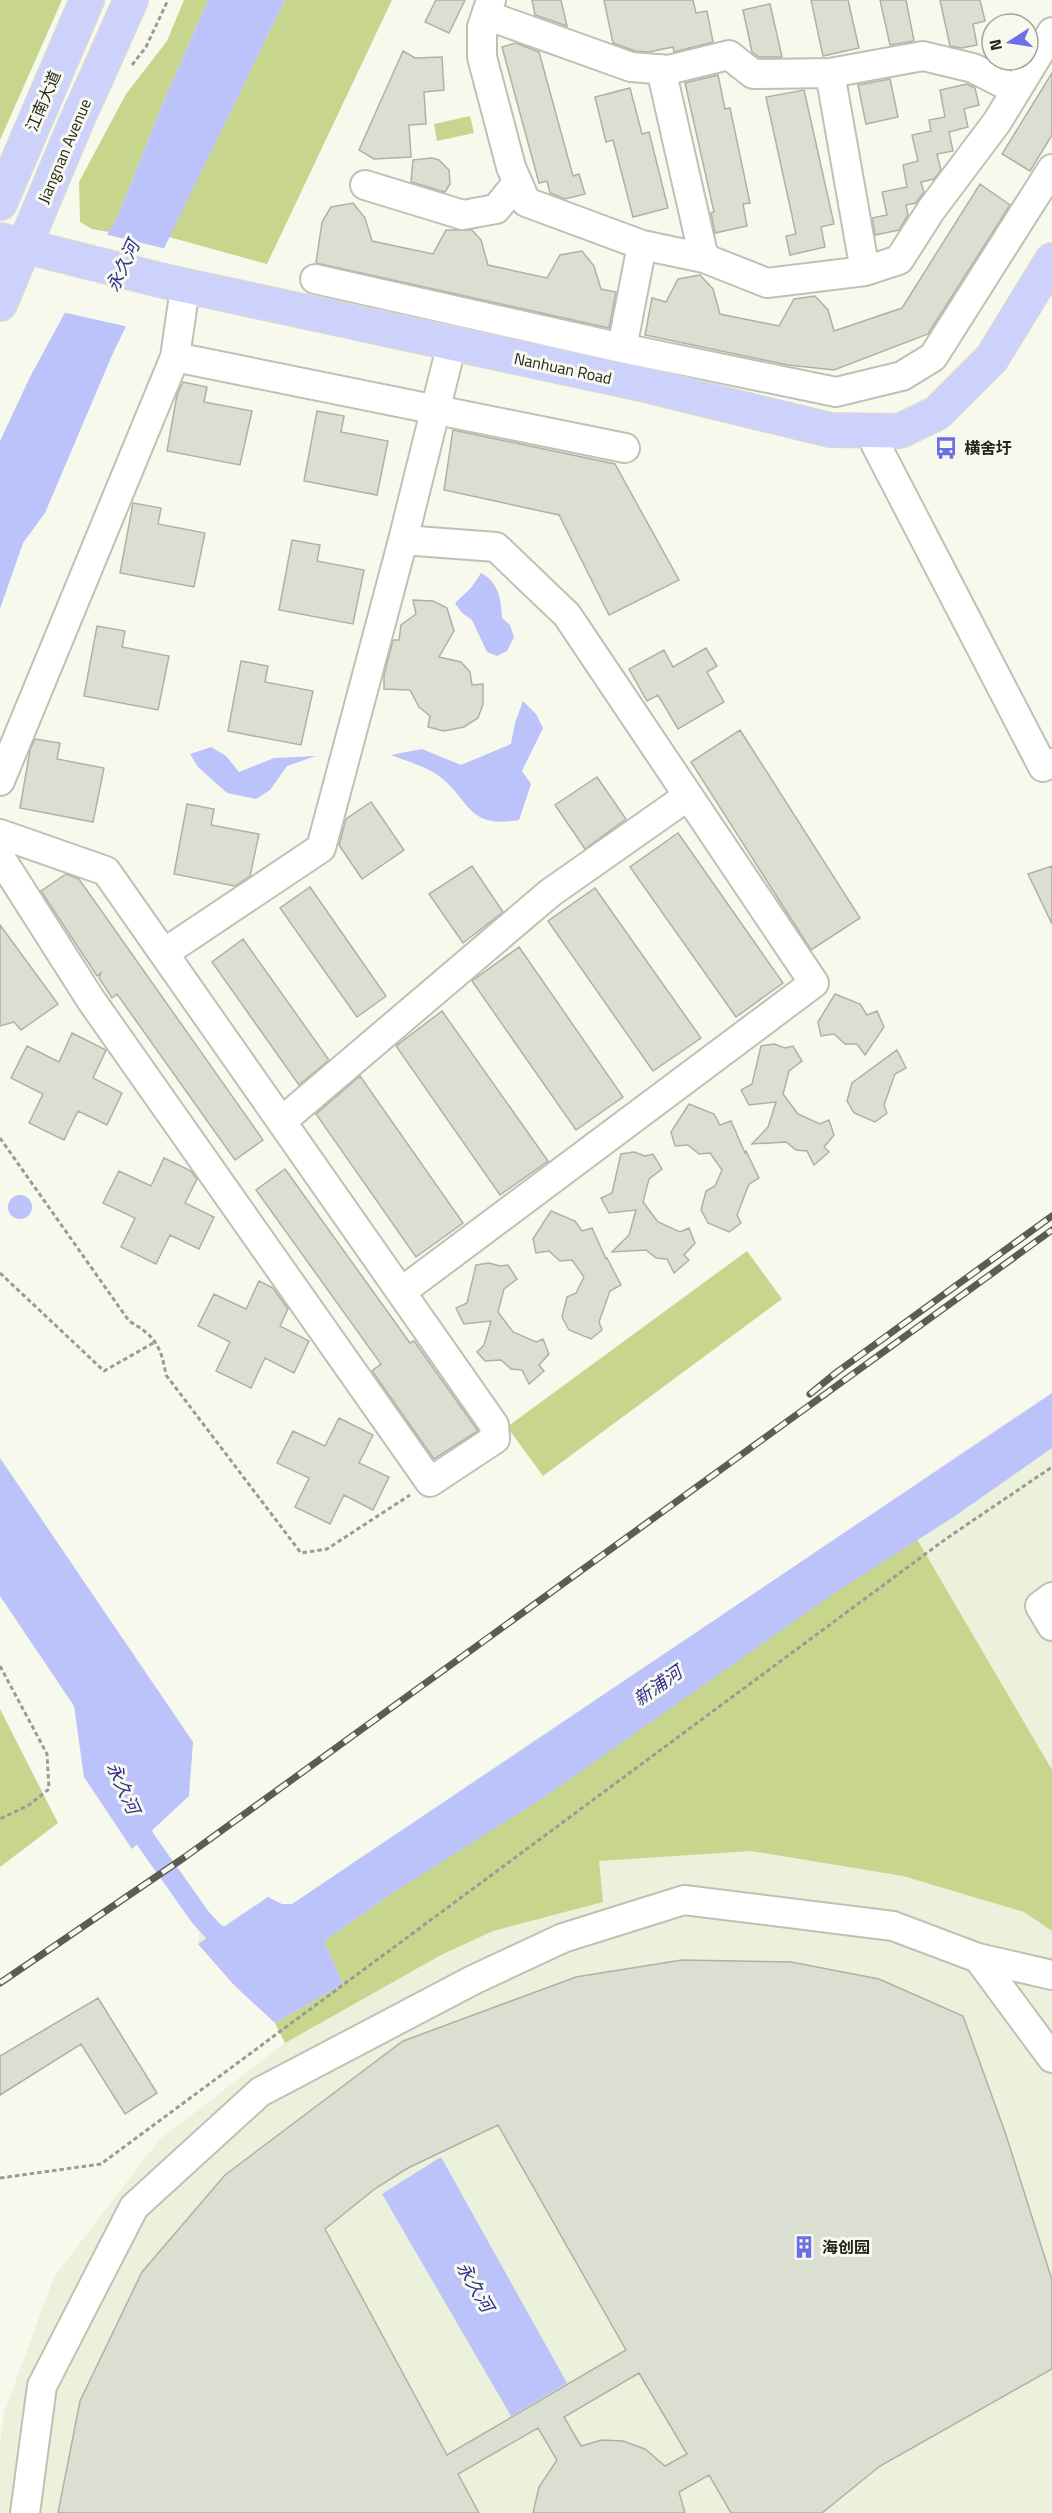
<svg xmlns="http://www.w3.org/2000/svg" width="1052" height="2513" font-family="'Titillium Web','Noto Sans SC',sans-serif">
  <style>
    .built { fill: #ecf1dc }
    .green { fill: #c7d68c }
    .water { fill: #bbc3fa }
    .pier { fill: #f6f9ec }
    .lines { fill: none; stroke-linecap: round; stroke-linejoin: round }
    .canal { stroke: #bbc3fa; stroke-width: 20 }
    .building { fill: #dbdfd2; stroke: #aeb1a5; stroke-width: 1.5; fill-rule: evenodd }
    .minor-casing { stroke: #bec1b4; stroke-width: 32 }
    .major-casing { stroke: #d7d8d7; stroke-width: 36 }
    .path { stroke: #9a9c93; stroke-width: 3; stroke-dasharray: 4.5 3; stroke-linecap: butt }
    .minor { stroke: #fff; stroke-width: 28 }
    .major { stroke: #cdd2fc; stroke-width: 33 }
    .rail-casing { stroke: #5b5c55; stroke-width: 7 }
    .rail { stroke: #f6f9ec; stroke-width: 4.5; stroke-dasharray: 14; stroke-linecap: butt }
    .labels { text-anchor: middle; stroke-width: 6; stroke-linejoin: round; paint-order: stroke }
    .street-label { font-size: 16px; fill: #23241f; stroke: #f6f9ec }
    .poi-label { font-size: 16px; font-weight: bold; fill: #23241f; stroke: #f6f9ec; text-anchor: start }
    .water-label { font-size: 18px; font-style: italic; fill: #332c91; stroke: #f6f9ec }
  </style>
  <rect width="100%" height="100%" fill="#f6f9ec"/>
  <!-- built -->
  <path class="built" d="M1052,1413V2513H0V2443L4,2413L54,2277L159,2140L285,2043L275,2023L234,1985L198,1944L201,1918L215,1933L263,1958Z"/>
  <!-- green -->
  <path class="green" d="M0,0H62L0,140Z
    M184,0H208L162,105L119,213L109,232L92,229L80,222L79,182L126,94L167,41Z
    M285,0H392L267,264L169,237Z
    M470,116L474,133L437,141L434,124Z
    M747,1251L782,1299L543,1476L507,1427Z
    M911,1529L1052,1770V1931L1024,1912L903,1876L751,1851L599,1861L603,1902L493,1931L441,1955L285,2043L275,2023L343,1984L324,1941Z
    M0,1709L58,1823L0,1867Z"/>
  <!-- water -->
  <path class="water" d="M208,0H285L113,353L45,513L23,543L0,609V441L30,377L119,213L162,105Z
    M481,573C499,583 501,599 502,618L510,625L514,637L507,651L497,656L487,652L472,620L462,613L455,603L471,588Z
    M523,701L536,714L543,728L522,771L531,784L519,820C466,829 471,800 439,776C425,766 407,761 391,755L422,749L461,765L511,744L515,723Z
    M211,747L226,756L239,772L274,758L316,756L287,766L270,790L256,799L227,793L198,767L190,754Z
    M8 1207a12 12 0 1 1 24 0a12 12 0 1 1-24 0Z
    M1052,1393V1448L955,1516L833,1594L543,1798L391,1894L324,1941L343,1984L275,2023L234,1985L198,1944L268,1897L282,1904H292Z
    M0,1458L193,1742L189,1796L132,1849L84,1777L74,1706L0,1596Z
    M441,2157L567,2383L511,2416L382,2194Z"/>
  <!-- pier -->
  <path class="pier" d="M104,234L167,249L129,327L62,312Z"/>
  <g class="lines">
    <!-- canal -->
    <path class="canal" d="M134,1814L145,1839L201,1918L215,1933L239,1945"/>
  </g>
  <!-- building -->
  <path class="building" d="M436,0H465L449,33L425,22Z
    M532,0H561L567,26L535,15Z
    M604,0H693L696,13L707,11L713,42L674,52L673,47L649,52L635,51L613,43Z
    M811,0H848L859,48L823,56Z
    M880,0H906L914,41L890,45Z
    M940,0H980L985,21L973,24L977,45L962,48L950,46Z
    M770,4L782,57H759L752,52L743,10Z
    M516,43L539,52L573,176L579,174L585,194L565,199L550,193L547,181L539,183L502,47Z
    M403,51L415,58L442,57L444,90L424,92L426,124L409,125L411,157L374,159L359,150Z
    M1052,73V135L1030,171L1002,154Z
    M718,75L725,109L730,108L750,203L743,204L747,226L715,233L711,213L714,212L685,83Z
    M890,79L898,117L866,124L858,85Z
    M967,84L975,88L979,105L964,109L968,127L949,132L953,151L937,154L941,170L934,179L921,182L924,192L916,203L906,205L908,215L899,230L875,235L872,218L887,215L882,192L907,187L903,165L918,161L912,135L931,131L929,120L945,117L940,90Z
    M630,88L642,134L649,132L668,208L633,217L613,140L606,142L595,97Z
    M804,90L834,224L821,227L825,247L790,255L786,236L796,234L766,97Z
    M432,158L439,160L449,170L450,184L445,192L411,182L413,160Z
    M980,184L1010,205L928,334L834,370L788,365L645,335L652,298L666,302L678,279L700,275L713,289L720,314L779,326L794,299L815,296L828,310L834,331L902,308Z
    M353,203L365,218L372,241L433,254L446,230H472L481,240L488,265L547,278L560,255L582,251L594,266L601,289L616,292L609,328L316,263L322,222L331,207Z
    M183,382L207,387L204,402L252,411L240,465L167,451L177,395Z
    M317,411L344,416L341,432L388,441L377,495L304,481Z
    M453,430L615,464L679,580L609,615L559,515L444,490Z
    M133,503L161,508L158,524L205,533L194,587L120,573Z
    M292,540L320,545L317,561L364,570L353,624L279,610Z
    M413,600L433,601L447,608L454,631L439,657L461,662L470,672L472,685L483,684V704L478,718L464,727L444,731L428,727L430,716L419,707L410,690L384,689V675L393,640H399L401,625L416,614Z
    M97,626L125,631L122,647L169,656L158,710L84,696Z
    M706,648L717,666L707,672L724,702L678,729L658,695L647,701L629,669L664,650L673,667Z
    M241,661L268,666L265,682L313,691L301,745L228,731Z
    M740,730L860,918L811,950L691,762Z
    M35,739L60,743L57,759L104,768L93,822L20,808L30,750Z
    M597,777L626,819L585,849L555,805Z
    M371,802L404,850L362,879L339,845L346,819Z
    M187,804L214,809L211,825L259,834L250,876L235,886L174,874Z
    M678,833L783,983L736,1017L630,867Z
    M472,866L503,912L463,943L429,894Z
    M1052,866V924L1028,874Z
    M66,874L79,879L263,1140L235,1160L117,994L112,998L99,978L101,973L97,976L41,891Z
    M310,887L386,996L357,1017L280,908Z
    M595,888L701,1038L653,1071L548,921Z
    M0,925L58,1004L21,1030L14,1022L0,1026Z
    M243,939L329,1060L299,1085L212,962Z
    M519,947L623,1097L576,1130L472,981Z
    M835,994L860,1004L867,1015L877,1011L884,1027L865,1055L857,1044H845L834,1034L821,1036L818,1022Z
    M442,1011L548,1161L500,1195L396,1046Z
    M72,1033L106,1050L93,1078L122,1093L107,1125L78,1111L64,1140L29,1123L43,1094L11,1078L27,1046L59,1062Z
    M774,1044L785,1048L793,1046L802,1061L789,1071L783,1094L798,1114L820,1124L829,1120L834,1135L824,1147L829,1152L814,1165L807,1151L796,1150L786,1142L752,1144L768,1127L776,1102L749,1105L741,1090L752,1084L761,1046Z
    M897,1050L906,1068L895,1074L884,1105L887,1113L875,1122L854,1113L847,1101L852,1083Z
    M360,1076L463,1223L416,1257L316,1114Z
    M689,1104L714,1114L720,1125L731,1121L745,1153L746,1151L759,1178L749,1184L737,1215L741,1223L729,1232L708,1223L701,1210L706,1191L715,1186L722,1170L710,1153L699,1154L688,1145L675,1146L671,1132Z
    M634,1152L645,1156L653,1154L662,1169L649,1179L643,1202L658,1222L680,1232L689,1228L695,1243L684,1255L689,1260L674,1273L667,1259L656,1258L646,1250L612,1252L629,1235L636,1210L609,1213L601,1198L612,1193L621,1154Z
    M164,1158L191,1171L197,1179L185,1203L214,1217L199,1249L170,1235L156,1264L121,1247L135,1218L103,1203L119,1171L151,1186Z
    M285,1169L410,1343L414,1341L478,1431L434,1459L372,1371L381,1364L256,1190Z
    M551,1211L575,1221L582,1231L592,1228L606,1259L607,1258L621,1285L610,1291L599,1322L602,1330L591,1339L569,1330L562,1317L567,1297L576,1293L584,1277L572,1260L560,1261L549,1251L536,1253L533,1239Z
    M489,1263L500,1266L508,1265L517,1279L504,1289L498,1312L513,1332L536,1342L543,1339L549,1354L539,1365L544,1371L529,1384L522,1370L511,1369L501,1360L485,1361L477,1352L484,1345L491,1321L464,1324L456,1308L467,1303L476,1265Z
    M259,1281L273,1288L288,1309L280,1326L309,1341L294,1373L265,1358L251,1388L216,1371L230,1342L198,1326L214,1294L246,1309Z
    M339,1418L373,1435L359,1463L389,1477L373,1510L344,1495L330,1524L295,1507L309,1478L277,1463L293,1431L325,1446Z
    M682,1960L791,1962L879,1979L963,2016L1006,2135L1052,2280V2369L880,2466L822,2513H731L709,2475L679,2492L685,2513H533L539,2487L557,2460L538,2428L458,2474L479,2513H58L80,2401L142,2272L225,2175L403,2041L576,1977ZM498,2125L626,2350L447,2455L325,2229L376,2188L408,2168ZM639,2373L687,2454L665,2466L645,2449L623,2441L602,2440L581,2446L564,2417Z
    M98,1998L157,2093L125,2114L81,2044L0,2095V2056Z"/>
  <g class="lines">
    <!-- minor casing -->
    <g class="minor-casing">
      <path id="minor" d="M491,0L482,27V57L511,167L526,202L642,245L704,258L767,283L865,271L899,260L931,210L997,122L1052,32
        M486,15L631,67L668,70L729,55L753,74L830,73L923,56L973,68L1016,90
        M661,69L704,258
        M830,73L865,271
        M365,185L463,215L496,209L517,183
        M315,279L622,348L836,392L902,376L933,357L1052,169
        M622,348L642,245
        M175,357L625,448
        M876,445L1043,767L1052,763
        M0,781L175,357L183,302
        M0,834L106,871L494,1425L495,1439L430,1482L91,1000L0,857
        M164,953L321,848L403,540L450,351
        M282,1121L550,893L688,796
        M401,1292L814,983L567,615L496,547L403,540
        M1052,1597L1040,1606L1052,1626
        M978,1958L1052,2058
        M25,2513L42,2386L134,2207L260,2092L473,1980L563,1938L684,1900L893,1926L978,1958L1052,1975"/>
    </g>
    <!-- major casing -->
    <g class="major-casing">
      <path id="major" d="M0,203L87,0
        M0,240L168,282L641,384L830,430L900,431L937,413L992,358L1052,260
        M0,304L75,125L131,0"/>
    </g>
    <!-- path -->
    <path class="path" d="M132,65L146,47L168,0
      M0,1138L129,1321C155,1336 161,1346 166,1375L301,1553L327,1549L410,1495
      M0,1273L104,1371L155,1342
      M0,1666L47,1754L49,1789L29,1805L0,1819
      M0,2178L101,2164L947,1538L1052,1467"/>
    <!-- minor -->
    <use href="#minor" class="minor"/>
    <!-- major -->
    <use href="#major" class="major"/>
    <!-- rail casing -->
    <g class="rail-casing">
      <path id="rail" d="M810,1394L837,1372L1052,1216
        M0,1983L185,1857L1052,1230"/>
    </g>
    <!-- rail -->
    <use href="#rail" class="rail"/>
  </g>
  <!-- icons -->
  <defs>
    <g id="bus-bare" transform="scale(1.8)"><path d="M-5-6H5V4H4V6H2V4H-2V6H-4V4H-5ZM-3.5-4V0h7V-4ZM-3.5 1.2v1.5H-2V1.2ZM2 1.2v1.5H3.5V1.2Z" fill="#6b6ee7" stroke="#f6f9ec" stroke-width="2.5" paint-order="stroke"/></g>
    <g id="building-bare" transform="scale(1.8)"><path d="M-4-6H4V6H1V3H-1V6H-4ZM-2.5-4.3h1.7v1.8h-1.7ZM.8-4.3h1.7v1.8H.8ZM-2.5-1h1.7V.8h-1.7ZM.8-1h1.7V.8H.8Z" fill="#6b6ee7" stroke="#f6f9ec" stroke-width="2.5" paint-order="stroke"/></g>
  </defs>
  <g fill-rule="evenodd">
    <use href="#bus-bare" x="946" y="448"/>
    <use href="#building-bare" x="804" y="2247"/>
  </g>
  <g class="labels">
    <!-- street labels -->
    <g class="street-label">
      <text transform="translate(43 101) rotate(-67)" y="6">江南大道</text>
      <text transform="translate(64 151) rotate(-67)" y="6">Jiangnan Avenue</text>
      <text transform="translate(563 368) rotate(12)" y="6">Nanhuan Road</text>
    </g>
    <!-- poi labels -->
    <g class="poi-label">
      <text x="964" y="454">横舍圩</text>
      <text x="822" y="2253">海创园</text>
    </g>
    <!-- water labels -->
    <g class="water-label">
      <text transform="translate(123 266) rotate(-65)" y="6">永久河</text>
      <text transform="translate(658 1686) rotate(-35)" y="6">新浦河</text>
      <text transform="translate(123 1788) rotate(66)" y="6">永久河</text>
      <text transform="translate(475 2287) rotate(60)" y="6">永久河</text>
    </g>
  </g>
  <!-- north arrow -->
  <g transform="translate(1010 42) rotate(258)"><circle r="28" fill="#f6f9ec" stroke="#a2a49a" stroke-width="1.5"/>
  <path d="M0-4.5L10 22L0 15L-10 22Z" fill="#6b6ee7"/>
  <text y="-9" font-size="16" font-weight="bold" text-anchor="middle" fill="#23241f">N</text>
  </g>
</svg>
